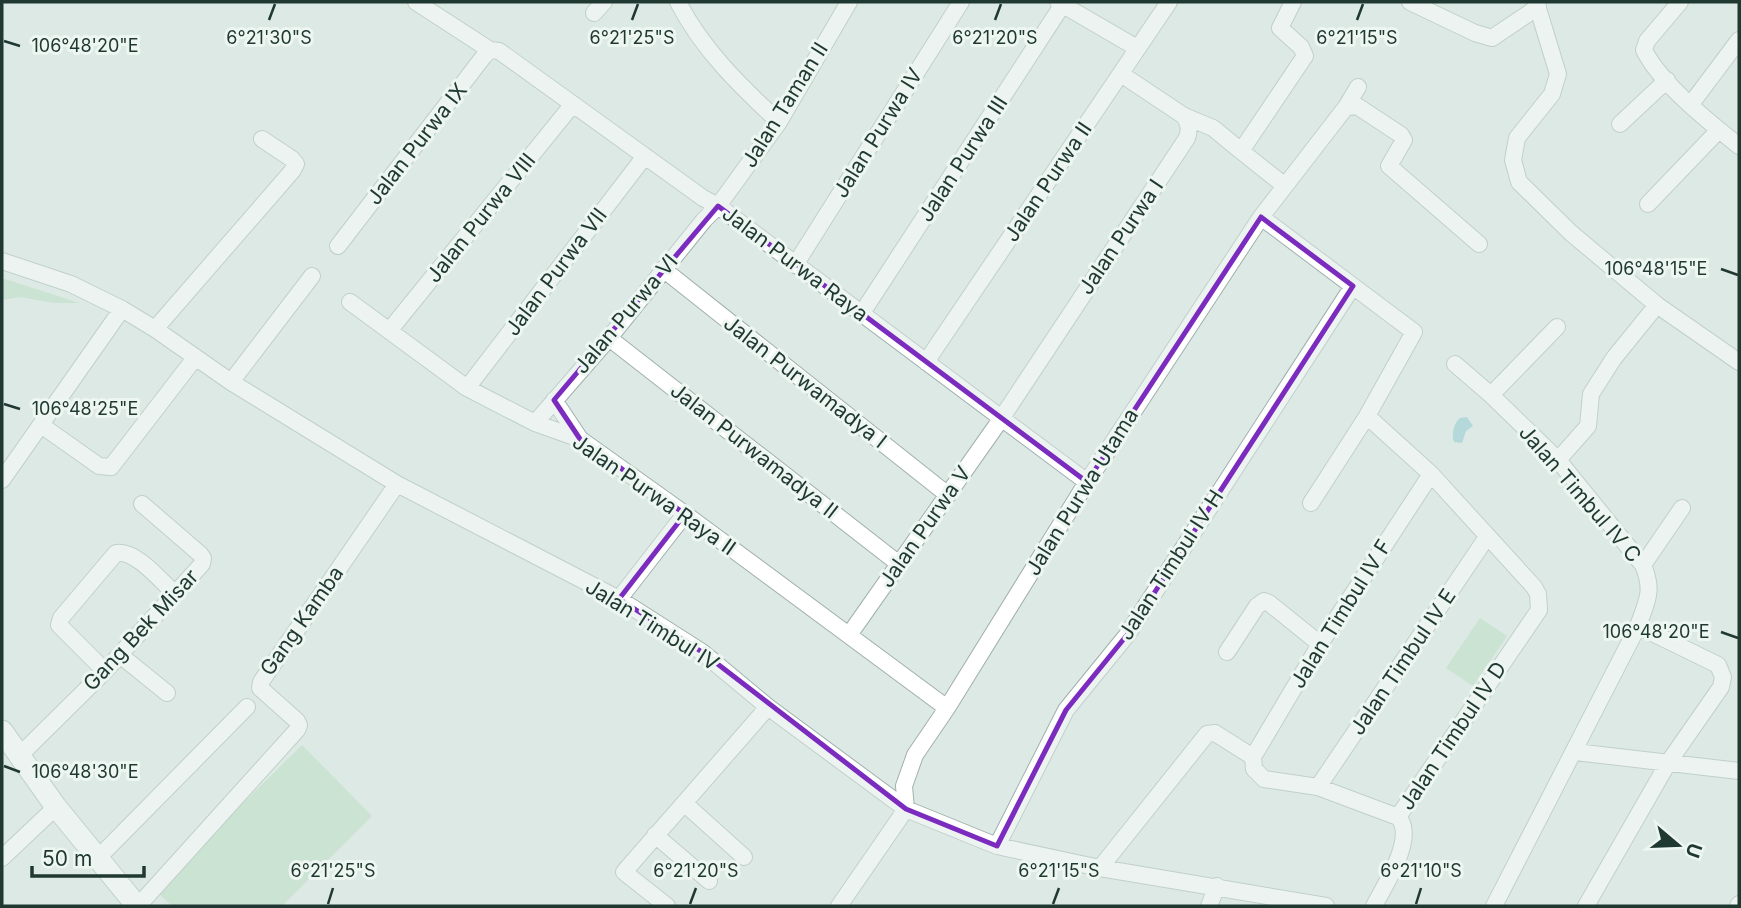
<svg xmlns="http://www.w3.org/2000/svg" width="1741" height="908" font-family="Inter,sans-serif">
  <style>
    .green { fill: #b6dbbf }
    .water { fill: #85c5cf }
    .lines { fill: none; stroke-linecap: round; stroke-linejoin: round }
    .street-casing { stroke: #a0b0ab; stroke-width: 18 }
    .secondary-casing { stroke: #9db5ac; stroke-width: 23 }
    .street { stroke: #fff; stroke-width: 16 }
    .secondary { stroke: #fff; stroke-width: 21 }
    .marked { fill: none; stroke: #7b2cbf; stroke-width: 5; stroke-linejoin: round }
    .ticks { fill: none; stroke: #1f3831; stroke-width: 2.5 }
    .labels { text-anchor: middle; stroke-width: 6; stroke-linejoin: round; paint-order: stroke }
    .street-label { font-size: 21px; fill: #1f3831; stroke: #eef6f2 }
    .ticks-label { font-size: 18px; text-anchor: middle; fill: #1f3831; stroke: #eef6f2; stroke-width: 6; stroke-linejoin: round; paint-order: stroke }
  </style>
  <rect width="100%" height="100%" fill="#dde9e4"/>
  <!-- green -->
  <path class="green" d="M2,278L79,303H54L20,297L2,300Z
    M1480,618L1507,636L1473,686L1446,668Z
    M302,745L372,816L282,906H172L155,890Z"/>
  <!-- water -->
  <path class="water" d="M1467,417L1473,426L1466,431L1462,443L1454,442C1451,434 1454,423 1460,418Z"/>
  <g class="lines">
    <!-- street casing -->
    <g class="street-casing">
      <path id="street" d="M416,2L490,50
        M678,2C702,49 741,87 779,122
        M1058,2L1137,48
        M1410,2L1475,33L1492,38L1538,7
        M1536,2L1558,74L1552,94L1517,138L1513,160L1519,182L1571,233L1657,305L1739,362
        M1680,2L1647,41L1644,50C1660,83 1710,123 1739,146
        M594,13L604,2
        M1691,104L1739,40
        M1346,107L1358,87
        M1184,116L1213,128L1241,151
        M1620,124L1667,80
        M1285,186L1241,151L1305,56L1301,47L1280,28L1293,2
        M1648,204L1719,130
        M1261,217L1414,332L1367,416L1311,503
        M338,246L484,56L490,50L499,51L703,198L718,206L1087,482
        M2,261L71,284L122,309L155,329L231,382L397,484L619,599L702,652L768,707L906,809L997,846L1100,868L1326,906
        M795,265L961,2
        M663,269L948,495
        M350,302L467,388L535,423L580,439L685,514L947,708
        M862,313L1063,4
        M155,329L293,170L296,164L292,159L262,139
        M389,331L573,104
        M609,338L899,564
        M926,362L1169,2
        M1455,364L1491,395L1558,460L1643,565C1654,591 1647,601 1638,626L1494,906
        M231,382L312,276
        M467,388L645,156
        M1491,395L1557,327
        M554,400L580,439
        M1367,416L1431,474L1534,587L1538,594L1539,610L1398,817C1417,837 1384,886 1374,906
        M535,423L609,338L704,220L718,206L779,122L849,2
        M41,425L99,466L111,467L195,358
        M1558,460L1588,426L1591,394L1614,358L1657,305
        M2,480L122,309
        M1643,565L1682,508
        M619,599L685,514
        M849,635L1001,419L1187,138C1190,129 1189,124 1184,116L1121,74
        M1227,652L1257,606L1264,601L1269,603L1320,644
        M120,655L167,693
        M105,671L59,625L61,618L116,553C135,549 161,581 175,594
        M1575,752L1739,771
        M18,757L105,671L202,564L203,558L200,554L142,504
        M1253,757L1320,644L1431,474
        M1253,757L1254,769L1264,779L1318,787L1398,817
        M1318,787L1487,537
        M684,803L744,857
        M655,835L709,881
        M997,846L1066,710L1127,635L1353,286
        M2,858L56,807
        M97,859L247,707
        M1100,868L1207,734L1215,733L1253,757
        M138,906L297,730L299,725L297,721L260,688L261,682L397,484
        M667,906L624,872L768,707
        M839,906L906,809L904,786L915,755L947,708L1087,482L1261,217L1346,107L1357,106L1401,135L1404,140L1389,166L1479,244
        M1209,906L1217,886
        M1586,906L1668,763L1721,687L1723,677L1718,665L1638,626
        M1738,906L1739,904"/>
    </g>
    <!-- secondary casing -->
    <g class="secondary-casing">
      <path id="secondary" d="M2,731L56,807L137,906"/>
    </g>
    <!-- street -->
    <use href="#street" class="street"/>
    <!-- secondary -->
    <use href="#secondary" class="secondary"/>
  </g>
  <!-- marked area -->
  <path d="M0 0H1741V908H0ZM718,206L1087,482L1261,217L1353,286L1127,635L1066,710L997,846L906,809L702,652L619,599L685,514L580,439L554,400Z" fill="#dde9e4" fill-opacity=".55" fill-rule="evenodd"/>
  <path class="marked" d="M718,206L1087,482L1261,217L1353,286L1127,635L1066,710L997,846L906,809L702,652L619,599L685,514L580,439L554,400Z"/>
  <!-- ticks -->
  <path class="ticks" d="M269,20L275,4M632,20L638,4M995,20L1001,4M1357,20L1363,4M4,41L20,46M1721,269L1738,275M4,404L20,409M1721,632L1738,638M4,766L20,772M328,904L333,888M690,904L696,888M1053,904L1059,888M1416,904L1421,888"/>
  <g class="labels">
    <!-- street labels -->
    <g class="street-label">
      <text transform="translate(785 105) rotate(-58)" y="7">Jalan Taman II</text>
      <text transform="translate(878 133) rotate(-58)" y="7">Jalan Purwa IV</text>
      <text transform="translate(417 144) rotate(-52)" y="7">Jalan Purwa IX</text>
      <text transform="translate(963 159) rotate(-57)" y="7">Jalan Purwa III</text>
      <text transform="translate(1048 182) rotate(-56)" y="7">Jalan Purwa II</text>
      <text transform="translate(481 218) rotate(-51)" y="7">Jalan Purwa VIII</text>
      <text transform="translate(1121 237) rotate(-56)" y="7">Jalan Purwa I</text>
      <text transform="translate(795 264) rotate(37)" y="7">Jalan Purwa Raya</text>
      <text transform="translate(556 272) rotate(-53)" y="7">Jalan Purwa VII</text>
      <text transform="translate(626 314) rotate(-50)" y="7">Jalan Purwa VI</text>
      <text transform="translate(805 382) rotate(38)" y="7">Jalan Purwamadya I</text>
      <text transform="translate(754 451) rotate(38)" y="7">Jalan Purwamadya II</text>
      <text transform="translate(1082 492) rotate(-58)" y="7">Jalan Purwa Utama</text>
      <text transform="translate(1580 494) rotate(49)" y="7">Jalan Timbul IV C</text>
      <text transform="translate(654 495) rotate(35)" y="7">Jalan Purwa Raya II</text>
      <text transform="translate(925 527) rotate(-55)" y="7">Jalan Purwa V</text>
      <text transform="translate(1171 565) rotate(-57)" y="7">Jalan Timbul IV H</text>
      <text transform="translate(1341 614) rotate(-58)" y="7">Jalan Timbul IV F</text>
      <text transform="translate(302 621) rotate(-55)" y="7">Gang Kamba</text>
      <text transform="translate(652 625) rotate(32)" y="7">Jalan Timbul IV</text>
      <text transform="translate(141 630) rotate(-47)" y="7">Gang Bek Misar</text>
      <text transform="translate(1403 662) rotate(-56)" y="7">Jalan Timbul IV E</text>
      <text transform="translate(1453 736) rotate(-56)" y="7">Jalan Timbul IV D</text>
    </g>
  </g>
  <g class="ticks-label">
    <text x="269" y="44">6°21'30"S</text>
    <text x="632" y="44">6°21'25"S</text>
    <text x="995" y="44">6°21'20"S</text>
    <text x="1357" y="44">6°21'15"S</text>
    <text x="85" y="52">106°48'20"E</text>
    <text x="1656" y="275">106°48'15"E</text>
    <text x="85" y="415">106°48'25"E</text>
    <text x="1656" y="638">106°48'20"E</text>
    <text x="85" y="778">106°48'30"E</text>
    <text x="333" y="877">6°21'25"S</text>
    <text x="696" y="877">6°21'20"S</text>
    <text x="1059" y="877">6°21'15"S</text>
    <text x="1421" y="877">6°21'10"S</text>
  </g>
  <!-- border -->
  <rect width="1741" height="908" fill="none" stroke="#1f3831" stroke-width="7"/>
  <!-- north arrow -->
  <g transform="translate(1678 845) rotate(109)" stroke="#eef6f2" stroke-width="5" paint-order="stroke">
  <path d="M0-5L12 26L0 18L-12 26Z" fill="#1f3831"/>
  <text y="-10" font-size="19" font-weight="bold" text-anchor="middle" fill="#1f3831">U</text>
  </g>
  <!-- scale -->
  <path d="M32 866v10h112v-10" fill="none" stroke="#1f3831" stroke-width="3.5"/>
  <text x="42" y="866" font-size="21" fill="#1f3831" stroke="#eef6f2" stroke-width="5" paint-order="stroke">50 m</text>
</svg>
